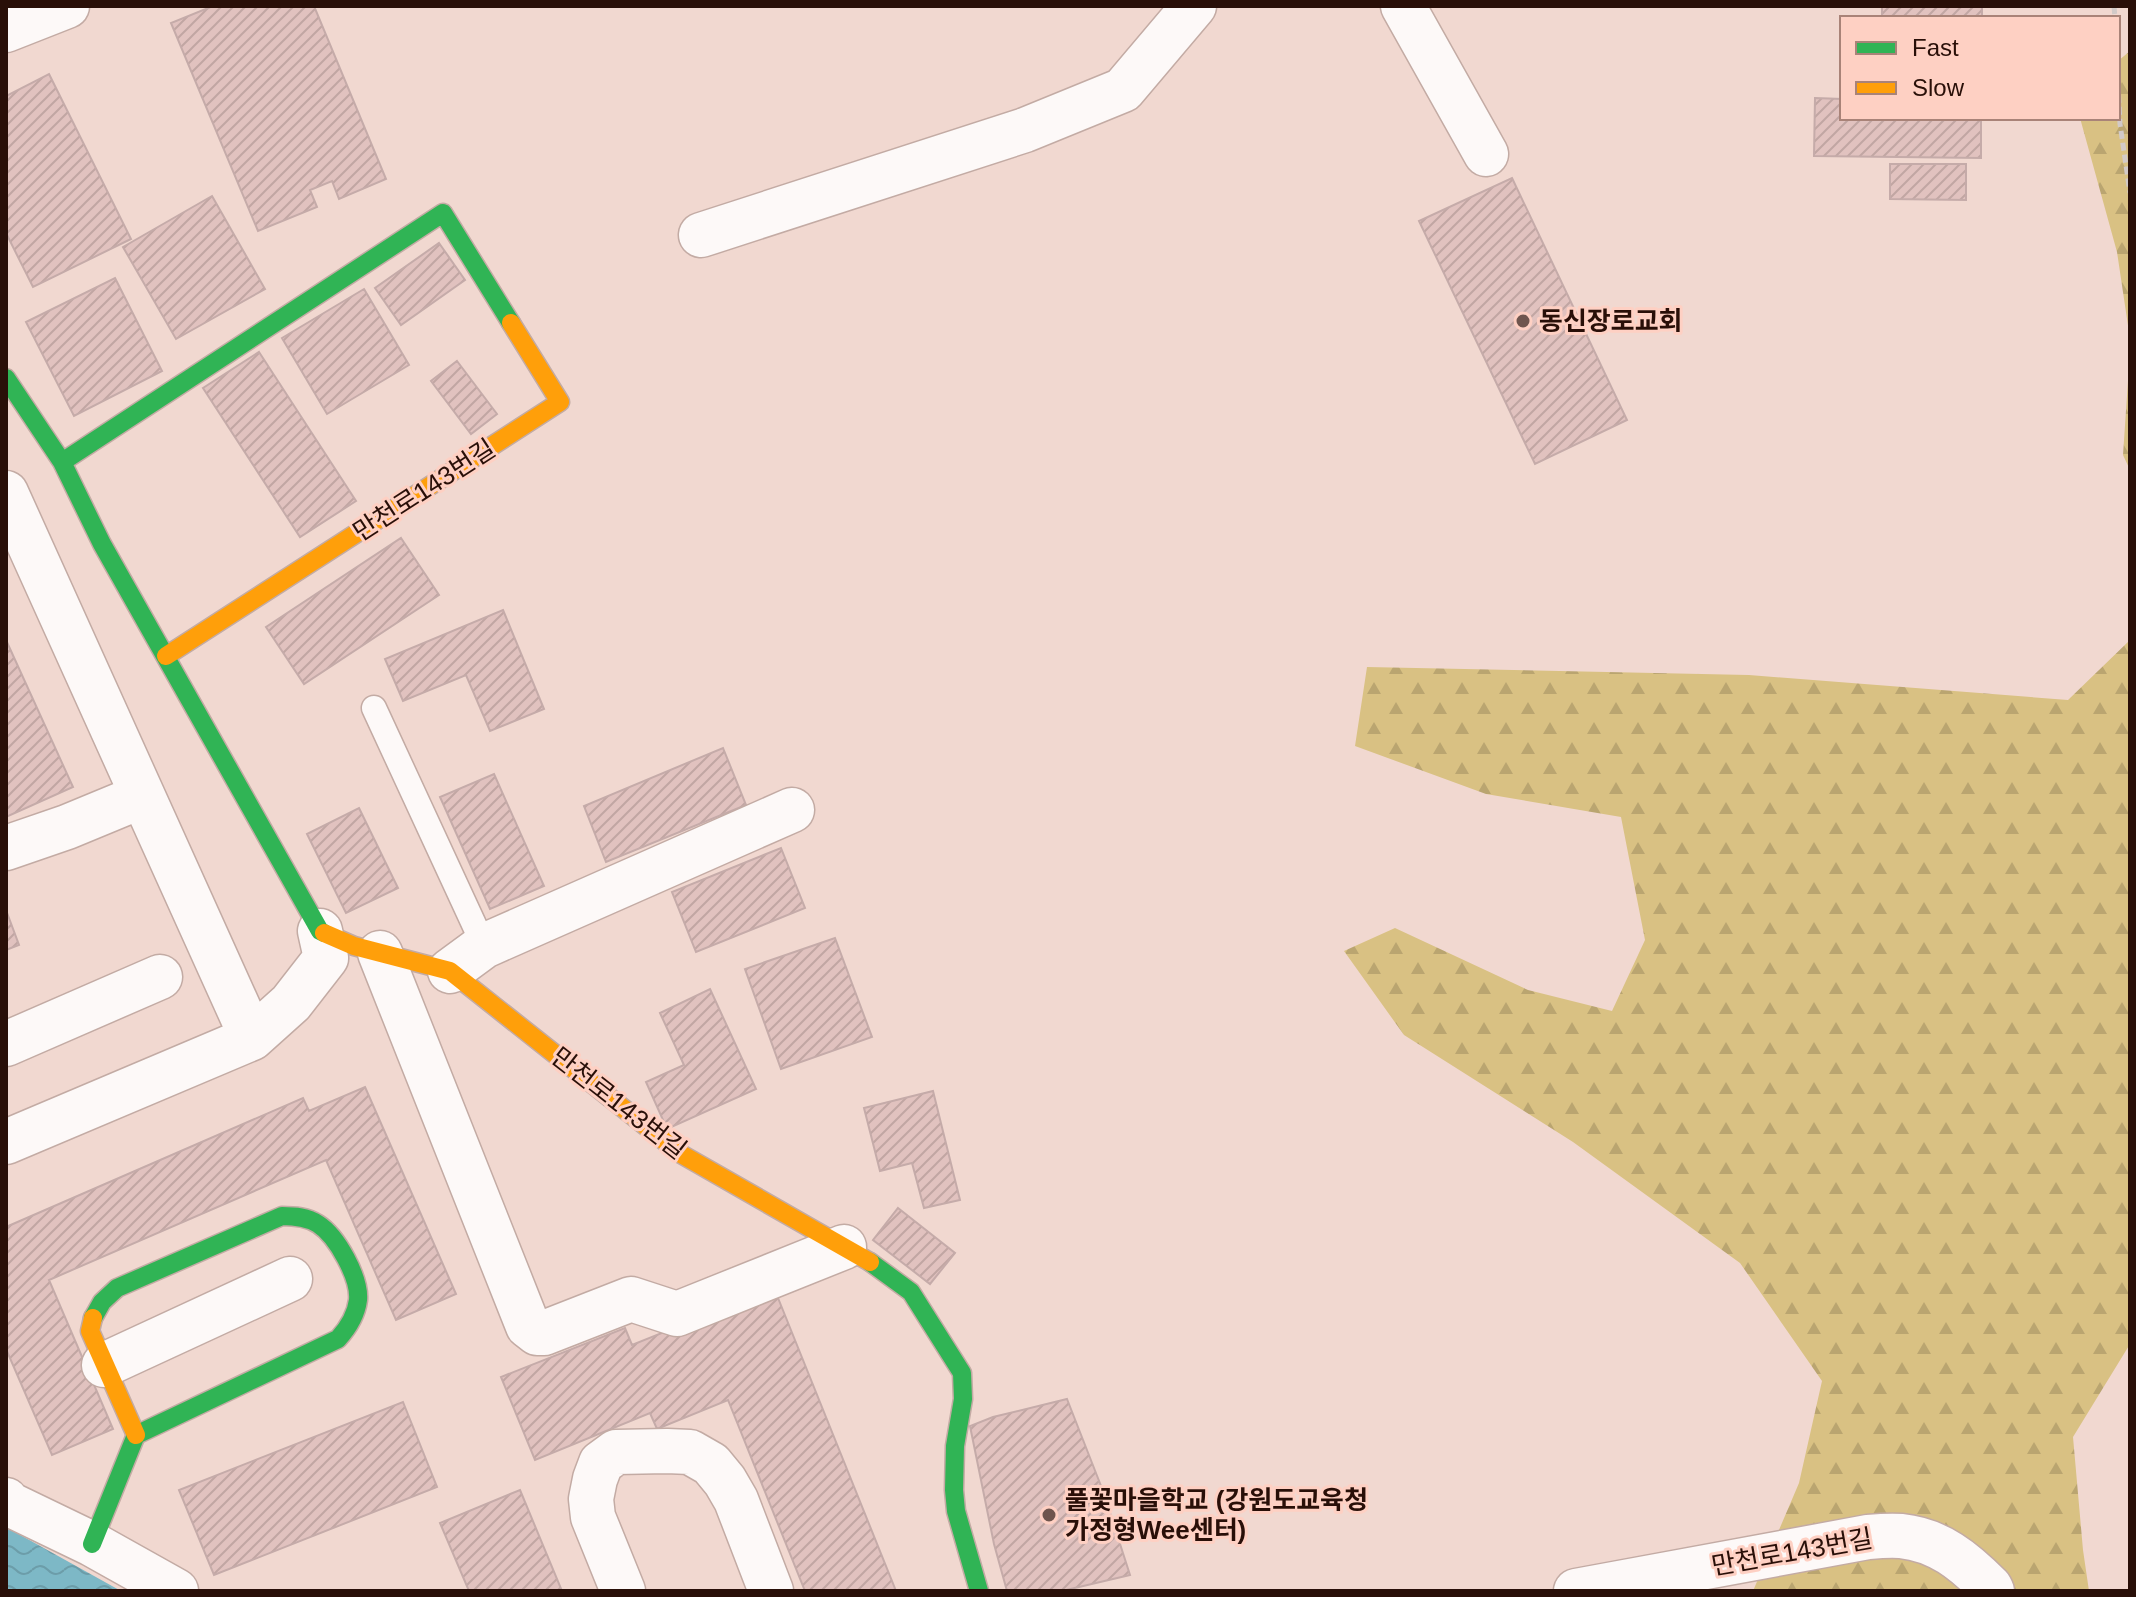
<svg xmlns="http://www.w3.org/2000/svg" width="2136" height="1597" font-family="Helvetica,'Noto Sans KR',sans-serif">
  <style>
    .forest { fill: url(#forest-firs) }
    .water { fill: url(#water-waves) }
    .building { fill: url(#building-hatch); stroke: #c5aba9; stroke-width: 2 }
    .lines { fill: none; stroke-linecap: round; stroke-linejoin: round }
    .lane-casing { stroke: #c3aba4; stroke-width: 27 }
    .street-casing { stroke: #c3aba4; stroke-width: 47 }
    .fast-casing { stroke: #c3aba4; stroke-width: 21 }
    .slow-casing { stroke: #c3aba4; stroke-width: 21 }
    .path { stroke: #d2cac8; stroke-width: 5; stroke-dasharray: 8 4; stroke-linecap: butt }
    .lane { stroke: #fdf9f8; stroke-width: 24 }
    .street { stroke: #fdf9f8; stroke-width: 44 }
    .fast { stroke: #30b455; stroke-width: 18 }
    .slow { stroke: #ff9f0a; stroke-width: 18 }
    .poi-dot { fill: #6f554e; stroke: #fed0c3; stroke-width: 3 }
    .labels { text-anchor: middle; stroke-width: 6; stroke-linejoin: round; paint-order: stroke }
    .poi-label { font-size: 26px; font-weight: bold; fill: #290f08; stroke: #fed0c3; text-anchor: start }
    .street-label { font-size: 26px; fill: #290f08; stroke: #fed0c3 }
  </style>
  <defs>
    <pattern id="forest-firs" width="22" height="20" patternUnits="userSpaceOnUse" patternTransform="scale(2)"><rect width="22" height="20" fill="#d9c183"/><path d="M5 1l3.5 6h-7zM16 11l3.5 6h-7z" fill="#baa570"/></pattern>
    <pattern id="water-waves" width="16" height="10" patternUnits="userSpaceOnUse" patternTransform="scale(2)"><rect width="16" height="10" fill="#7db8c6"/><path d="M0 5q4-4 8 0t8 0" fill="none" stroke="#6c9da9"/></pattern>
    <pattern id="building-hatch" width="6" height="6" patternUnits="userSpaceOnUse" patternTransform="scale(2)"><rect width="6" height="6" fill="#e1c2bf"/><path d="M-1 1l2-2M0 6l6-6M5 7l2-2" fill="none" stroke="#c1a6a3"/></pattern>
  </defs>
  <rect width="100%" height="100%" fill="#f1d8d0"/>
  <!-- forest -->
  <path class="forest" d="M2130,51V339L2117,252L2080,118H2118V61Z
    M2130,351V470L2123,455Z
    M2130,640V1344L2073,1437L2083,1550L2089,1591H1753L1799,1483L1822,1381L1740,1263L1573,1142L1404,1035L1344,951L1395,928L1528,990L1612,1011L1645,940L1621,817L1486,794L1355,746L1367,667L1749,675L2068,700Z"/>
  <!-- water -->
  <path class="water" d="M6,1527L121,1591H6Z"/>
  <!-- building -->
  <path class="building" d="M213,6H314L386,179L339,199L332,181L310,190L317,207L258,231L171,23Z
    M1882,6H1982V18H1882Z
    M49,74L131,239L33,287L6,233V96Z
    M1815,98L1842,99V118H1981V158L1814,156Z
    M1890,164H1966V200L1890,199Z
    M1512,178L1627,420L1535,464L1419,221Z
    M212,196L265,289L176,339L123,247Z
    M439,243L465,280L401,325L375,288Z
    M115,278L162,371L74,416L26,322Z
    M364,289L409,365L327,414L282,338Z
    M259,352L356,501L300,537L203,388Z
    M457,361L497,414L471,434L431,381Z
    M401,538L439,595L304,684L266,627Z
    M503,610L544,709L490,731L466,675L403,701L385,659Z
    M6,640L73,787L6,817Z
    M723,748L746,805L606,862L584,806Z
    M494,774L544,886L490,909L440,797Z
    M359,808L398,888L346,913L307,834Z
    M781,848L805,908L696,952L672,892Z
    M6,910L19,945L6,950Z
    M835,938L872,1037L781,1069L745,969Z
    M710,989L756,1089L667,1129L646,1082L684,1065L660,1013Z
    M365,1087L456,1294L396,1320L326,1160L49,1280L113,1429L52,1455L6,1349V1227L303,1098L309,1111Z
    M933,1091L960,1200L924,1208L912,1163L880,1171L864,1108Z
    M898,1208L955,1253L930,1284L873,1240Z
    M774,1288L896,1591H805L728,1400L657,1429L650,1413L535,1460L501,1377L625,1328L632,1345Z
    M1067,1399L1103,1491L1130,1575L1062,1591H1007L994,1544L970,1426L993,1417Z
    M403,1402L437,1487L214,1575L179,1490Z
    M520,1490L562,1591H469L440,1523Z"/>
  <g class="lines">
    <!-- lane casing -->
    <g class="lane-casing">
      <path id="lane" d="M374,708L484,946"/>
    </g>
    <!-- street casing -->
    <g class="street-casing">
      <path id="street" d="M1403,6L1486,154
        M6,30L67,6
        M701,235L1025,130L1123,90L1194,6
        M6,493L252,1038
        M6,848L67,827L142,796
        M380,953L528,1326L537,1333H544L631,1299L677,1314L844,1247
        M450,971L484,946L792,810
        M6,1044L160,977
        M6,1142L252,1038L291,1003L326,958L320,931
        M104,1365L290,1279
        M6,1500L9,1504L92,1544L176,1591
        M623,1591L593,1517L591,1499L595,1479L601,1463L616,1452L667,1451L690,1452L711,1464L725,1481L736,1500L771,1591
        M1576,1591L1868,1537C1879,1536 1890,1535 1901,1536C1939,1540 1964,1561 1990,1587L1992,1591"/>
    </g>
    <!-- fast casing -->
    <g class="fast-casing">
      <path id="fast" d="M6,378L62,462L102,544L320,931L324,933
        M62,462L443,213L511,323
        M870,1262L911,1292L962,1373L963,1399L955,1446L954,1490L956,1511L979,1591
        M92,1544L136,1435L338,1339C348,1328 356,1316 358,1300C360,1278 337,1236 318,1224C307,1217 295,1216 282,1216L117,1288L102,1302L93,1318"/>
    </g>
    <!-- slow casing -->
    <g class="slow-casing">
      <path id="slow" d="M166,656L560,402L511,323
        M324,933L354,946L450,971L681,1154L870,1262
        M93,1318L90,1331L136,1435"/>
    </g>
    <!-- path -->
    <path class="path" d="M2114,6L2115,18
      M2118,83L2120,124L2130,193"/>
    <!-- lane -->
    <use href="#lane" class="lane"/>
    <!-- street -->
    <use href="#street" class="street"/>
    <!-- fast -->
    <use href="#fast" class="fast"/>
    <!-- slow -->
    <use href="#slow" class="slow"/>
  </g>
  <!-- markers -->
  <g class="poi-dot">
    <circle cx="1523" cy="321" r="8"/>
    <circle cx="1049" cy="1515" r="8"/>
  </g>
  <g class="labels">
    <!-- poi labels -->
    <g class="poi-label">
      <text x="1539" y="330">동신장로교회</text>
      <text x="1065" y="1509">풀꽃마을학교 (강원도교육청<tspan x="1065" dy="30">가정형Wee센터)</tspan></text>
    </g>
    <!-- street labels -->
    <g class="street-label">
      <text transform="translate(424 490) rotate(-33)" y="9">만천로143번길</text>
      <text transform="translate(619 1103) rotate(38)" y="9">만천로143번길</text>
      <text transform="translate(1792 1552) rotate(-10)" y="9">만천로143번길</text>
    </g>
  </g>
  <!-- border -->
  <rect width="2136" height="1597" fill="none" stroke="#290f08" stroke-width="16"/>
  <!-- legend -->
  <rect x="1840" y="16" width="280" height="104" fill="#fed0c3" stroke="#a98378" stroke-width="2"/>
  <rect x="1856" y="42" width="40" height="12" fill="#30b455" stroke="#a98378" stroke-width="2"/>
  <text x="1912" y="56" font-size="24" fill="#290f08">Fast</text>
  <rect x="1856" y="82" width="40" height="12" fill="#ff9f0a" stroke="#a98378" stroke-width="2"/>
  <text x="1912" y="96" font-size="24" fill="#290f08">Slow</text>
</svg>
